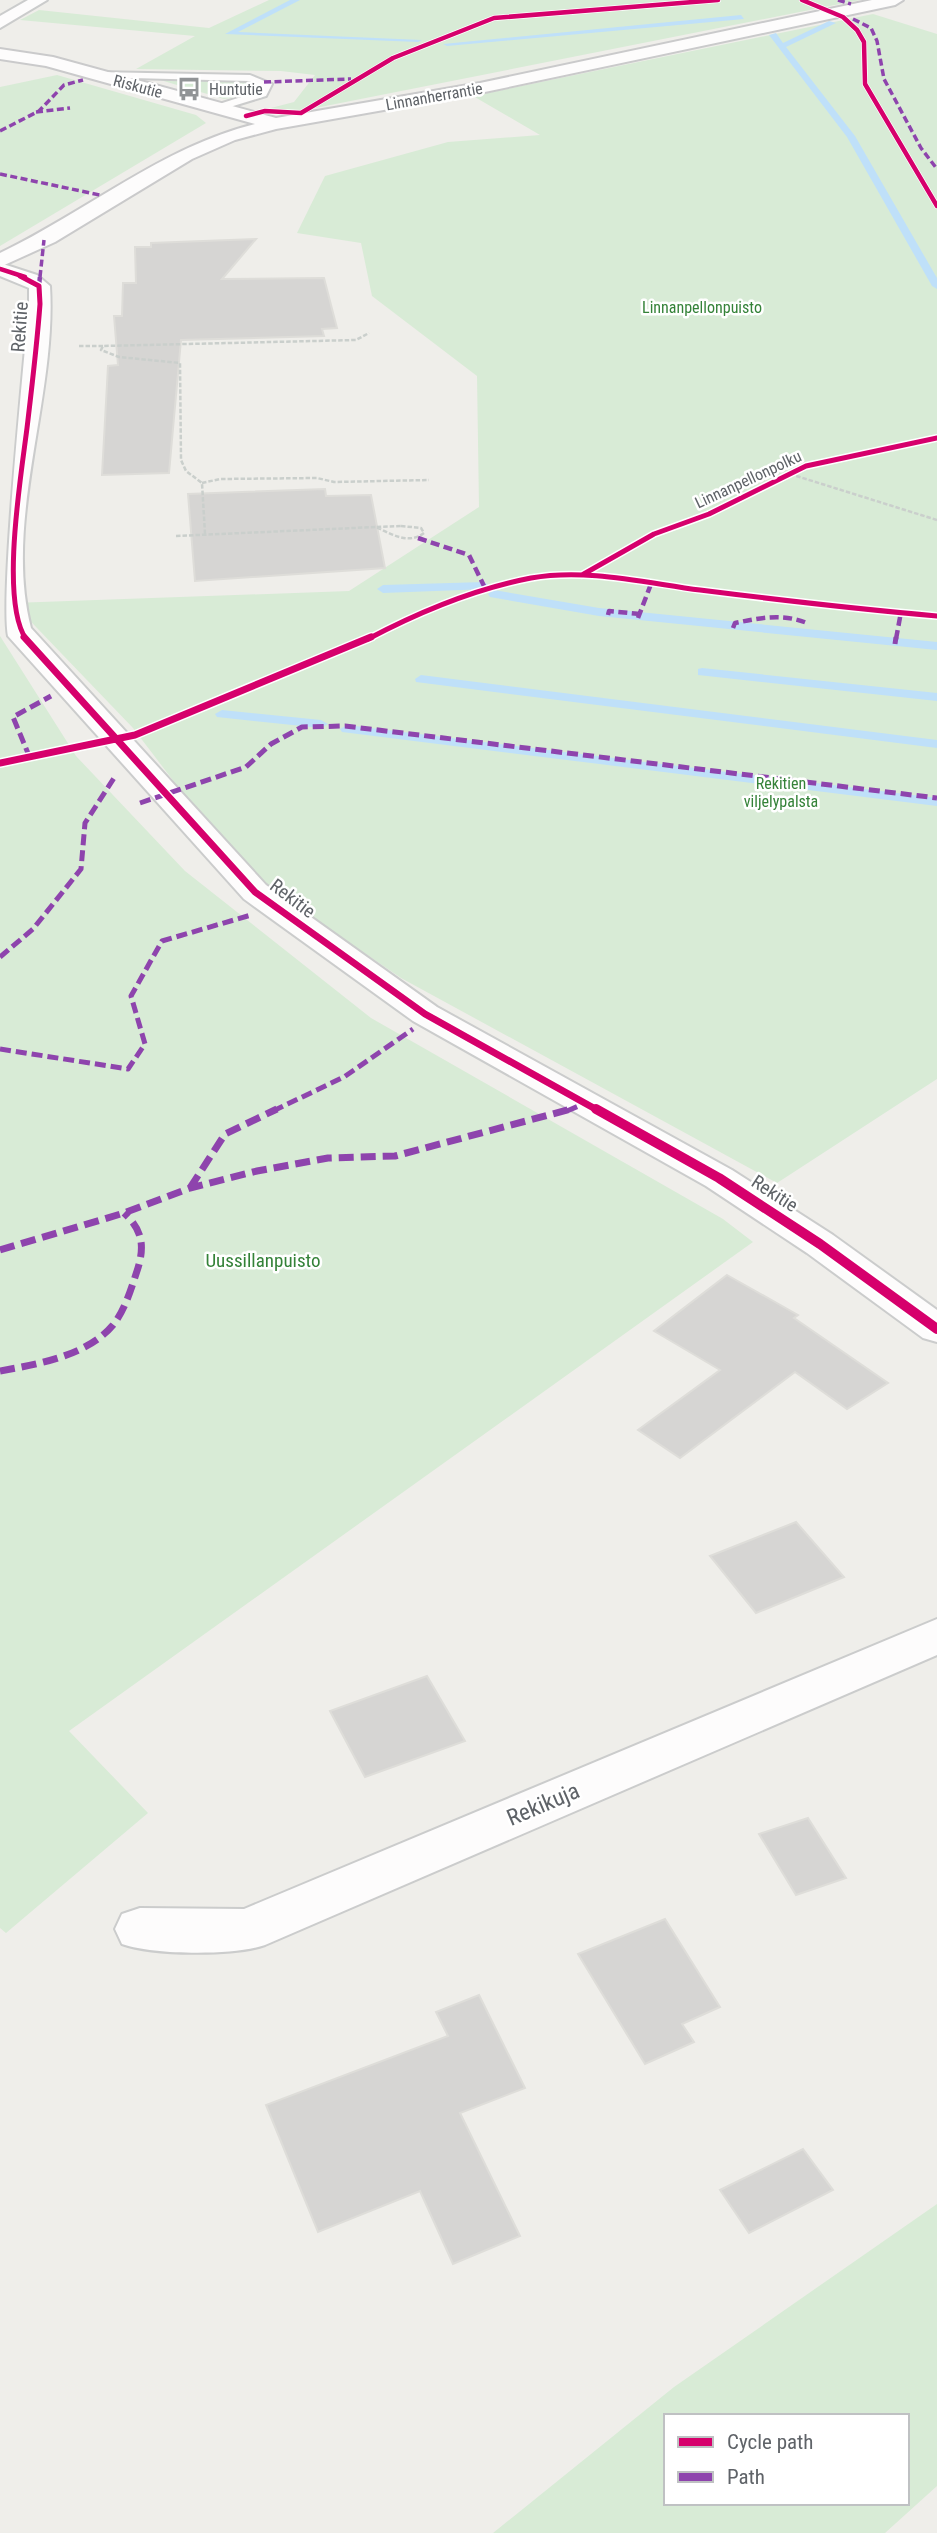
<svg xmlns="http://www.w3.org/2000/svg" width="937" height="2533" font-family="'Roboto Condensed',sans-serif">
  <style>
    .green { fill: #d8ebd6; fill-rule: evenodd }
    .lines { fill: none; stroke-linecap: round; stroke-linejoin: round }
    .stream { fill: #bfe0f9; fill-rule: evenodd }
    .building { fill: #d6d5d3; stroke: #deddd9; stroke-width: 2 }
    .lane-casing { stroke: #cbcccc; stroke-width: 4 }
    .street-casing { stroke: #cbcccc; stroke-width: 4 }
    .secondary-casing { stroke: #cacacb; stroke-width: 4 }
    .path { stroke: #cacfcc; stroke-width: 2.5; stroke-dasharray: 4.5 2; stroke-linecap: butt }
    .lane { fill: #fdfcfc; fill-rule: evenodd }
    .street { fill: #fdfcfc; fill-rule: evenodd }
    .secondary { fill: #fdfcfc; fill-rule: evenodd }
    .quiet-far3 { stroke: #8e44ad; stroke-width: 3.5; stroke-dasharray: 7 3.5; stroke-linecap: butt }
    .quiet-far2 { stroke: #8e44ad; stroke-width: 4.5; stroke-dasharray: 9 4.5; stroke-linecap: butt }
    .quiet-far1 { stroke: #8e44ad; stroke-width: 5; stroke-dasharray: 11 5; stroke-linecap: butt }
    .quiet { stroke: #8e44ad; stroke-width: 7; stroke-dasharray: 15 7; stroke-linecap: butt }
    .cycleway-far3-casing { stroke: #fff; stroke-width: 6 }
    .cycleway-far2-casing { stroke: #fff; stroke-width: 8 }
    .cycleway-far1-casing { stroke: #fff; stroke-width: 10 }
    .cycleway-casing { stroke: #fff; stroke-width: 14 }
    .cycleway-far3 { stroke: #d6006c; stroke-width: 4.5 }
    .cycleway-far2 { stroke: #d6006c; stroke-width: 5 }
    .cycleway-far1 { stroke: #d6006c; stroke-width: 7 }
    .cycleway { stroke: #d6006c; stroke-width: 10 }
    .labels { text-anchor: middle; stroke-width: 5; stroke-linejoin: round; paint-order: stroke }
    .far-street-label { font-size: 16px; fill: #5f6368; stroke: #fff }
    .far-poi-label { font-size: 16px; fill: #5f6368; stroke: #fff; text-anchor: start }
    .far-park-label { font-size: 16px; fill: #348238; stroke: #fff }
    .street-label { font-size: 19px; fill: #5f6368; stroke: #fff }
    .park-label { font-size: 19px; fill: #348238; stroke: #fff }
    .near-street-label { font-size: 23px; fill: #5f6368; stroke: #fff }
  </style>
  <rect width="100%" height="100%" fill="#efeeea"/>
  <!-- green -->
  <path class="green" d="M269,0H860L300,111L267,109L294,102L315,75L281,71L136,69L195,36L20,20L39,10L209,28Z
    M873,14L937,34V1079L777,1183L401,978L266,886L191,804L133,728L13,603L349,591L479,507L477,376L372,296L361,243L297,233L325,176L448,142L540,135L473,96Z
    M57,75L196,115L206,123L0,246V87Z
    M157,79L233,82L235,79L252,81L260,87L255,94L224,99Z
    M0,636L76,756L185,871L371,1018L723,1219L753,1242L69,1731L148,1813L6,1933L0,1928Z
    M937,2204V2486L885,2533H493L674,2387ZM666,2416H907V2503H666Z"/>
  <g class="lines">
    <!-- stream -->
    <path class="stream" d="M290,0H300L238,32L422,40L418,42L225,34Z
      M741,15L744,19L447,46L443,44Z
      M829,21L836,23L786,47L855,136L937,278V289L932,286L847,137L769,35L776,33L783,43Z
      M484,582L490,586L488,589L383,593L377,589L383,585Z
      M494,590L599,608L937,642V650L599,616L490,597L488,594Z
      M702,668L937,693V701L698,675V669Z
      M421,675L937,740V748L416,682L415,679Z
      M222,710L321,720L328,724L321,728L217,717L215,714Z
      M347,725L937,798V806L342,732L340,729Z"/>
  </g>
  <!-- building -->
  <path class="building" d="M256,239L222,279L324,278L337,328L322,329L324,336L181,340L169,473L102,475L108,366L118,365L114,316H122L123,283H136L135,247H151V243Z
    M325,489L326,496L371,495L385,568L195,581L188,494Z
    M727,1275L798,1315L794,1318L888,1383L847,1409L795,1372L680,1458L638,1430L720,1370L654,1331Z
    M796,1522L844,1577L756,1613L710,1556Z
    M427,1676L465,1741L365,1777L330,1711Z
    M808,1818L846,1878L796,1895L759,1834Z
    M665,1919L720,2007L682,2024L694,2042L645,2064L578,1954Z
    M479,1995L525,2088L460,2113L520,2236L453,2264L420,2191L318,2232L266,2105L448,2036L436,2012Z
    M803,2149L833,2190L749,2233L720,2190Z"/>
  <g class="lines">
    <!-- lane casing -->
    <g class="lane-casing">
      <path id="lane" d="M96,72L250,75L272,84L266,96L217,111L211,108L213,106L257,92L260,86L249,81L92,77V73Z"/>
    </g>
    <!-- street casing -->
    <g class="street-casing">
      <path id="street" d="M28,0H47L0,28V16Z
        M0,263L37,275L50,286C57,398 3,519 31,628L266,885L437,1007L732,1170L833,1235L937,1310V1342L923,1338L807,1253L706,1186L413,1021L244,899L8,636C0,595 24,365 29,304V288L0,276Z
        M937,1619V1655L265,1945C234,1956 153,1955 122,1944L115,1929L122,1914L140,1908L244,1909Z"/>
    </g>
    <!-- secondary casing -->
    <g class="secondary-casing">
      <path id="secondary" d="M872,0H903L895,5L480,93L276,129L235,140L192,159L55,242L0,267V253C86,212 162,147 255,124L46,66L0,59V49L53,57L276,118L480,83Z"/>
    </g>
    <!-- path -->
    <path class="path" d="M79,346H103
      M790,474L937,520
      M202,483L220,479L317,478L334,482L429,480
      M401,526L421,528L424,533C409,545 391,534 376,527Z
      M205,534L202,483L186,471L181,460L180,363L119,357L101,350L103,346L356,340L369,333
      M176,536L376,527"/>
    <!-- lane -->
    <use href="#lane" class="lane"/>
    <!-- street -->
    <use href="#street" class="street"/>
    <!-- secondary -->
    <use href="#secondary" class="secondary"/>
    <!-- quiet-far3 -->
    <path class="quiet-far3" d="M838,0L851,4
      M853,19L871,28L877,41L884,79L921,148L937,169
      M264,82L351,79
      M36,112L70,108
      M0,131L39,111L64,85L83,80
      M0,174L100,195
      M40,277L44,240"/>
    <!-- quiet-far2 -->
    <path class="quiet-far2" d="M39,286L40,276
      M418,538L469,555L484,586
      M608,615L609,611L640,614
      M638,618L651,584
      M733,628L735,623C760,618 782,613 807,623
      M896,639L901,612"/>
    <!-- quiet-far1 -->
    <path class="quiet-far1" d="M895,644L896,637
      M30,758L13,717L51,696
      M140,803L246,767L271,744L302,727L345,726L937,798
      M0,957L33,929L81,869L85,823L116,775
      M0,1049L128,1069L145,1044L131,996L162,941L251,915
      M273,1111L344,1077L413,1029
      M567,1111L583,1104"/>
    <!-- quiet -->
    <path class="quiet" d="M190,1188L225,1134L277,1109
      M0,1250L124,1213L190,1188L257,1171L328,1158L395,1156L571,1109
      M0,1371C38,1364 87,1356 113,1325C125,1310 131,1289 137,1271C145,1247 143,1230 124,1213"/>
    <!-- cycleway-far3 casing -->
    <g class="cycleway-far3-casing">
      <path id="cycleway-far3" d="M802,0L843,17L857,30L864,42L865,84L937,206
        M246,116L265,111L301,113L393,58L494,18L718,0
        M0,269L25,277"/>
    </g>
    <!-- cycleway-far2 casing -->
    <g class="cycleway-far2-casing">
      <path id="cycleway-far2" d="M20,276L39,286L40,304C37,345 32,386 27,428C21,476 0,601 26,639
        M582,575L654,534L709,514L806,466L937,438
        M368,639C419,612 474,589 531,578C586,568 646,583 700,590C779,600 858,609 937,616"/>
    </g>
    <!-- cycleway-far1 casing -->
    <g class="cycleway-far1-casing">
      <path id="cycleway-far1" d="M24,637L255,892L425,1014L599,1111
        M0,763L135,735L371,637"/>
    </g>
    <!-- cycleway casing -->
    <g class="cycleway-casing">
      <path id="cycleway" d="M596,1109L719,1178L820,1244L937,1329"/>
    </g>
    <!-- cycleway-far3 -->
    <use href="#cycleway-far3" class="cycleway-far3"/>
    <!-- cycleway-far2 -->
    <use href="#cycleway-far2" class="cycleway-far2"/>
    <!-- cycleway-far1 -->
    <use href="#cycleway-far1" class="cycleway-far1"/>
    <!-- cycleway -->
    <use href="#cycleway" class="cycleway"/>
  </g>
  <!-- icons -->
  <defs>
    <g id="bus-bare" transform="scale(1.89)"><path d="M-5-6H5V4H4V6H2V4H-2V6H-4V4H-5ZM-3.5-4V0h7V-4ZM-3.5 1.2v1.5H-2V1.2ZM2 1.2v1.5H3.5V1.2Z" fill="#919496" stroke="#fff" stroke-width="2.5" paint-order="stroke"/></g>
  </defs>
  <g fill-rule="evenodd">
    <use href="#bus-bare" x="189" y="89"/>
  </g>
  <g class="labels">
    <!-- far-street labels -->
    <g class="far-street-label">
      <text transform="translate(138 86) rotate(15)" y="6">Riskutie</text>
      <text transform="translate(434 96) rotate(-10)" y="6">Linnanherrantie</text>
      <text transform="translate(748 479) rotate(-25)" y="6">Linnanpellonpolku</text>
    </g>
    <!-- far-poi labels -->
    <g class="far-poi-label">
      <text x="209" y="95">Huntutie</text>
    </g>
    <!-- far-park labels -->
    <g class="far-park-label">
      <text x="702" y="313">Linnanpellonpuisto</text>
      <text x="781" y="789">Rekitien<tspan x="781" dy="18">viljelypalsta</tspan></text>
    </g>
    <!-- street labels -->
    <g class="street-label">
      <text transform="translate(19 327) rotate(-86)" y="7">Rekitie</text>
      <text transform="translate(293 898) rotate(37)" y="7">Rekitie</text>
      <text transform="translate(775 1193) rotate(33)" y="7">Rekitie</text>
    </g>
    <!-- park labels -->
    <g class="park-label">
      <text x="263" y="1267">Uussillanpuisto</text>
    </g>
    <!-- near-street labels -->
    <g class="near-street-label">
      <text transform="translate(543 1804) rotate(-23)" y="8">Rekikuja</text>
    </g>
  </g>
  <!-- legend -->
  <rect x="664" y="2414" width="245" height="91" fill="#ffffff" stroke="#bfc1c3" stroke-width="2"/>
  <rect x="678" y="2437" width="35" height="10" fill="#d6006c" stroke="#bfc1c3" stroke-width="2"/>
  <text x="727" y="2449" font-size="21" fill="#5f6368">Cycle path</text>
  <rect x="678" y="2472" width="35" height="10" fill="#8e44ad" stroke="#bfc1c3" stroke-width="2"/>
  <text x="727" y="2484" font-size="21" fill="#5f6368">Path</text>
</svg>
